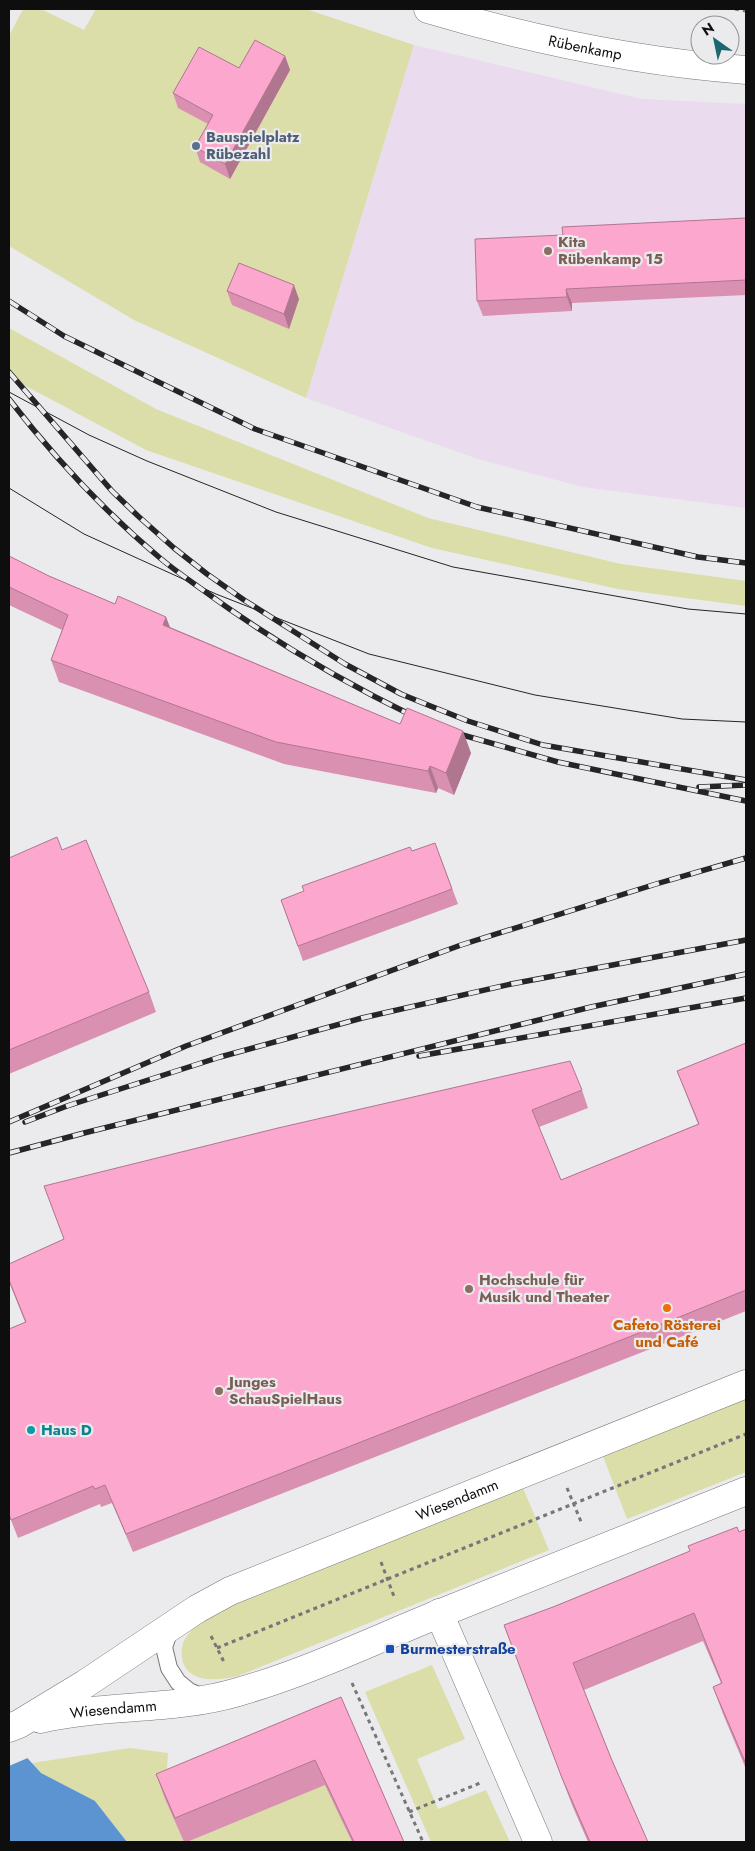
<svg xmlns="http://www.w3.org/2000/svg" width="755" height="1851" font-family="Jost,sans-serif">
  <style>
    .education { fill: #eadbee }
    .green { fill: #dbdea9 }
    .water { fill: #5b94d0 }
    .pier { fill: #ebeaed }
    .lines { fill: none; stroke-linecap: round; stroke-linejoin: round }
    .service-casing { stroke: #79777a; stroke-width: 18 }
    .minor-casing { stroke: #79777a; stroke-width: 29 }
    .tertiary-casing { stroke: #79777a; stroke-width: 29 }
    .path { stroke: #777678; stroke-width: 3; stroke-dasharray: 4 4; stroke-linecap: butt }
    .service { stroke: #fff; stroke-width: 16 }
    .minor { stroke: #fff; stroke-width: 28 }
    .tertiary { stroke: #fff; stroke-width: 28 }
    .tram { stroke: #262526; stroke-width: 1 }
    .rail-casing { stroke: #262526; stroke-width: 5.5 }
    .rail { stroke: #ebeaed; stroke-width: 4; stroke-dasharray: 11; stroke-linecap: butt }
    .wall { fill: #d990b1 }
    .shaded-wall { fill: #b07690 }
    .building { fill: #fca8ce; stroke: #b07690 }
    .service-dot { fill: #5c6f8a; stroke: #ebeaed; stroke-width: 2 }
    .education-dot { fill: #8d6e63; stroke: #ebeaed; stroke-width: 2 }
    .food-dot { fill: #e8710a; stroke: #ebeaed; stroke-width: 2 }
    .culture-dot { fill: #0f9aa8; stroke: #ebeaed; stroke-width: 2 }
    .transit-dot { fill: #1a4fb4; stroke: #ebeaed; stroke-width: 2 }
    .labels { text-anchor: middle; stroke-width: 4.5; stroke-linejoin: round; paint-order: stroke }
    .street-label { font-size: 15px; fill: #0f0e0f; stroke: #ebeaed }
    .service-label { font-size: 15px; font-weight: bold; fill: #4e5e75; stroke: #ebeaed; text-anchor: start }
    .education-label { font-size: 15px; font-weight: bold; fill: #785e54; stroke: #ebeaed; text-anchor: start }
    .food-label { font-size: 15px; font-weight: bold; fill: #c56008; stroke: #ebeaed }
    .culture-label { font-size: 15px; font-weight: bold; fill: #0d838f; stroke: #ebeaed; text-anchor: start }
    .transit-label { font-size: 15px; font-weight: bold; fill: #164399; stroke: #ebeaed; text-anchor: start }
  </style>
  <rect width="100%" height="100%" fill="#ebeaed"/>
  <!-- education -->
  <path class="education" d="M414,45L641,99L746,104V508L583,487L478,459L306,398Z"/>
  <!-- green -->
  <path class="green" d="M23,9H41L84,30L96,9H306L414,45L306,398L134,320L9,246V36Z
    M9,328L156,409L428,518L621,564L746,581V606L618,589L432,548L146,450L9,377Z
    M746,1398V1472L627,1519L603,1456Z
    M523,1488L549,1550L238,1676C219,1680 187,1685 182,1658C181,1652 182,1644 185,1639C194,1624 214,1615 228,1605Z
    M432,1665L465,1739L417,1759L438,1809L486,1790L510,1842H431L365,1692Z
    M130,1748L168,1753L165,1799L184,1842H127L95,1801L41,1773L32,1763Z
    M326,1784L352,1842H187Z"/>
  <!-- water -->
  <path class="water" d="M9,1738L41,1773L95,1801L127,1842H9Z"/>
  <!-- pier -->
  <path class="pier" d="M9,1735L30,1757L9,1766Z"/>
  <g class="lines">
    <!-- service casing -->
    <g class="service-casing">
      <path id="service" d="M171,1627L164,1647L169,1668L178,1682L189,1691L205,1698"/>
    </g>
    <!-- minor casing -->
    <g class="minor-casing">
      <path id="minor" d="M439,1613L538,1842"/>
    </g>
    <!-- tertiary casing -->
    <g class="tertiary-casing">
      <g id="tertiary">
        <path id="s1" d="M428,9C532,40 638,62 746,70"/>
        <path id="s2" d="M40,1719C105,1704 174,1711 238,1692C308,1672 374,1640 441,1613C543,1572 645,1532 746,1491"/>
        <path id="s3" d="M9,1728L19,1724L85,1684L197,1609L230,1591L746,1384"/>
      </g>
    </g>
    <!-- path -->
    <path class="path" d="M735,9L746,11
      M567,1488L582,1524
      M381,1562L395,1599
      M211,1636L225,1664
      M217,1648L746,1434
      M352,1683L423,1842
      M409,1812L480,1783"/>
    <!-- service -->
    <use href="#service" class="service"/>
    <!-- minor -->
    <use href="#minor" class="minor"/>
    <!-- tertiary -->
    <use href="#tertiary" class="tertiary"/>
    <!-- tram -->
    <path class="tram" d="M9,392L89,435L147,461L276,512L453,567L688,609L746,614
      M9,488L84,534L216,594L369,654L535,695L682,719L746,722"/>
    <!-- rail casing -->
    <g class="rail-casing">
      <path id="rail" d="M9,301L64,336L255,429L477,507L698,557L746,563
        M9,372L112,491L138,516L174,548L207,574L244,600L345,664L401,694L428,705L468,721L543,745L746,780
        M9,399C53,456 104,511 160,558C173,569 186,578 200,588C268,638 341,681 417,718
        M452,732L558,762L746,801
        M699,787L746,785
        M419,1056L746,998
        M9,1122L186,1046L461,945L656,884L746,858
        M25,1122L67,1106L220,1057L362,1018L511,984L746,940
        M9,1153L84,1133L591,1007L746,974"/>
    </g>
    <!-- rail -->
    <use href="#rail" class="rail"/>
  </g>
  <!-- wall -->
  <path class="wall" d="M285,56L290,70L230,179L200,162L195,147L208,124L178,108L173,93L239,68Z
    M746,218V295L572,303V311L483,316L477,301L563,235Z
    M227,291L299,299L289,329L232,305Z
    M9,556L49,576L115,604L166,617L170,627L400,724L471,753L454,795L438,788L436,793L284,764L59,682L51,660L62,630L9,605Z
    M435,843L458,904L303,961L281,900Z
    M62,850L149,992L156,1012L9,1074V858Z
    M746,1043V1311L663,1344L133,1552L112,1503L101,1507L100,1504L18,1538L9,1515V1329L25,1322L9,1282V1264L64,1239L44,1186L582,1090L588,1108L539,1127L561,1180L698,1124L677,1071Z
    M746,1529V1769L723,1714L713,1687L721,1683L703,1641L584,1690L611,1758L648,1842H588L572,1805L504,1625L553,1607Z
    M341,1697L404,1842H352L325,1785L187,1842H184L165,1799L156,1774Z"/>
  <!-- shaded-wall -->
  <path class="shaded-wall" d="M285,56L290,70L230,179L225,164Z
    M294,285L299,299L289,329L284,314Z
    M566,289L572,303V311L567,297Z
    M166,617L174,639L163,625Z
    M463,731L471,753L454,795L446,773Z
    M430,766L438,788L436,793L428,771Z"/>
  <!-- building -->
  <path class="building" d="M255,40L285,56L225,164L195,147L213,115L173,93L199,47L239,68Z
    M746,218V280L566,289L567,297L477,301L475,239L563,235L562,227Z
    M239,263L294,285L284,314L227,291Z
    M9,556L49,576L115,604L118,596L166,617L163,625L400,724L407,708L463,731L446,773L430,766L428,771L276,742L51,660L68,615L9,587Z
    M57,837L62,850L86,840L149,992L9,1050V858Z
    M435,843L452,889L298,946L281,900L304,891L302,886L410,847L412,851Z
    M746,1043V1290L657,1326L126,1534L105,1485L95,1489L93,1486L11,1520L9,1514V1329L26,1322L9,1280V1264L64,1239L44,1186L278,1128L570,1061L582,1090L532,1110L561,1180L699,1124L677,1071Z
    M737,1527L739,1532L746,1529V1764L713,1687L722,1683L694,1613L573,1663L611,1758L648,1842H590L562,1778L504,1625L553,1607L690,1551L688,1546Z
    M341,1697L404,1842H354L315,1760L175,1818L156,1774Z"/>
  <!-- markers -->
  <circle class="service-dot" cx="196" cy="146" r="5"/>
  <g class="education-dot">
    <circle cx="548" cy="251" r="5"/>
    <circle cx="469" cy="1289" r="5"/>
    <circle cx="219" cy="1391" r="5"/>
  </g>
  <circle class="food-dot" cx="667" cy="1308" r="5"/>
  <circle class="culture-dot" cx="31" cy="1430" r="5"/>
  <rect class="transit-dot" x="385" y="1644" width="10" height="10" rx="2.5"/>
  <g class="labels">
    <!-- street labels -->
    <g class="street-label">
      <text dy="5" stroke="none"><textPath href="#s1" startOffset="162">Rübenkamp</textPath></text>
      <text dy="5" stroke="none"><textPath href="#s3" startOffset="505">Wiesendamm</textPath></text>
      <text dy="5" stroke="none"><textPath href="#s2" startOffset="74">Wiesendamm</textPath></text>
    </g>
    <!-- service labels -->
    <g class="service-label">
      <text x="206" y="142">Bauspielplatz<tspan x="206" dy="17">Rübezahl</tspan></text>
    </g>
    <!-- education labels -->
    <g class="education-label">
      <text x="558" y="247">Kita<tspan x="558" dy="17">Rübenkamp 15</tspan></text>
      <text x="479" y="1285">Hochschule für<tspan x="479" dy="17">Musik und Theater</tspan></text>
      <text x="229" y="1387">Junges<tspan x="229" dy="17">SchauSpielHaus</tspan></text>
    </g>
    <!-- food labels -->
    <g class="food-label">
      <text x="667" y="1330">Cafeto Rösterei<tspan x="667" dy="17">und Café</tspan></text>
    </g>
    <!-- culture labels -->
    <g class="culture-label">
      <text x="41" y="1435">Haus D</text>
    </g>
    <!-- transit labels -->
    <g class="transit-label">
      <text x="400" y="1654">Burmesterstraße</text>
    </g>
  </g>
  <!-- border -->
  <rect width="755" height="1851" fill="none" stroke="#0f0e0f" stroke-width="20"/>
  <!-- north arrow -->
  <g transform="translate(715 40) rotate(327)"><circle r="24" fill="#ebeaed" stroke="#939294"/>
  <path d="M0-4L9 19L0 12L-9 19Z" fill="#1b686e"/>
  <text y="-8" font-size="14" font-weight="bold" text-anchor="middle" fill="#0f0e0f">N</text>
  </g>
</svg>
